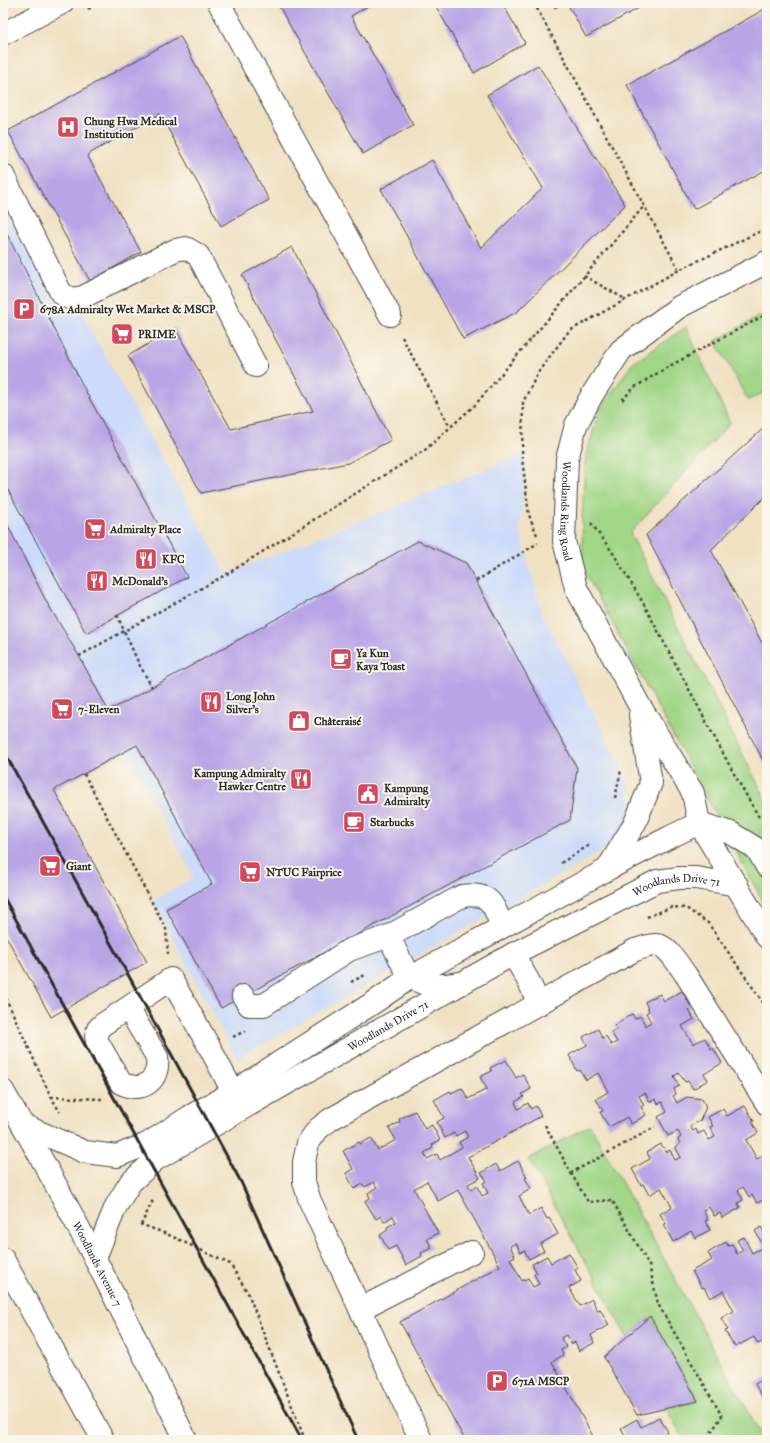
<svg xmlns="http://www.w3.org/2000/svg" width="770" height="1443" font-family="'IM FELL Great Primer',serif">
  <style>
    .built { fill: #ccdbf9 }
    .green { fill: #a1d687; stroke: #668059 }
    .building { fill: #b9a5e6 }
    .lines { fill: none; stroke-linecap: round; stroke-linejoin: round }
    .minor-casing { stroke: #494642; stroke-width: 24 }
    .major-casing { stroke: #494642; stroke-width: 24 }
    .path { stroke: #494642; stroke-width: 2.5; stroke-dasharray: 3 3; stroke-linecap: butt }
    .minor { stroke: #fff; stroke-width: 22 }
    .major { stroke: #fff; stroke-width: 22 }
    .rail { stroke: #2b2b2b; stroke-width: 3 }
    .path-bridge { stroke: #494642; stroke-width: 2.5; stroke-dasharray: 3 3; stroke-linecap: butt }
    .labels { text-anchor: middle; stroke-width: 4; stroke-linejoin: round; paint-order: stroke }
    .poi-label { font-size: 11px; font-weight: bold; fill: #2b2b2b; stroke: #fbf7ec; text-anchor: start }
    .street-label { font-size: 11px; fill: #2b2b2b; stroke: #fbf7ec }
  </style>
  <rect width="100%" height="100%" fill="#fbf7ec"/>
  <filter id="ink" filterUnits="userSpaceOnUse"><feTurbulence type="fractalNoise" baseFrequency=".025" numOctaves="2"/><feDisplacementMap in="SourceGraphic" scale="8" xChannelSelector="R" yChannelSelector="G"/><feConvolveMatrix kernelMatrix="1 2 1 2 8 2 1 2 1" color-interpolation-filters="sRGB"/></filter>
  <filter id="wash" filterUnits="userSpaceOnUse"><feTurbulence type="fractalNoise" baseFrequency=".012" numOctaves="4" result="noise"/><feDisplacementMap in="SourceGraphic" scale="16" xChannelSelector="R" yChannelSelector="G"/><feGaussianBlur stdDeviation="0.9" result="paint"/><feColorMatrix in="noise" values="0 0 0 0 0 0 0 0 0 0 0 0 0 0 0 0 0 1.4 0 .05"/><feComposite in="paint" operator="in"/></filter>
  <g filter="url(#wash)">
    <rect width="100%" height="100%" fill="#f1e1c3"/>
    <!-- built -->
    <path class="built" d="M3,173L227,574L527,453L520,531L541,611L628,781L631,825L605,849L237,1059L153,901L194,877L93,692L3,516Z"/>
    <!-- green -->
    <path class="green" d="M767,312V391L748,400L715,341Z
      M686,327L730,423L630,533L767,802V909L583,569L582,519L585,459L599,411L632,364Z
      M590,1125L764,1440H684L666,1408L698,1401L650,1316L627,1337L529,1159Z"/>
    <g id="blocks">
      <!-- building -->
      <path class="building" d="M277,3H373L351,16L413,125L363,154Z
        M434,3H502L525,43L474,73Z
        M552,3H564L555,8Z
        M567,3H648L586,37Z
        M767,8V169L694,209L627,85Z
        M180,36L269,200L221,226L160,114L87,155L141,252L90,281L8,131Z
        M538,65L625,205L517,312L463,339L381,189L432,160L481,248L543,188L487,95Z
        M3,226L86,392L187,577L86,633L3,481Z
        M292,247L391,440L348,463L201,493L128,356L175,328L231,429L313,411L242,275Z
        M767,425V495L711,550L767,652V768L646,535Z
        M3,516L46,601L79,656L108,710L116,707L418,541L466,563L577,768L570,820L221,1008L166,909L212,884L137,745L54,790L147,962L51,1017L3,931Z
        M682,991L691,1007L688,1009L694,1019L682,1026L693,1044L705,1038L711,1049L713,1048L722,1063L704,1074L708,1080L693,1089L688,1081L685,1082L679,1073L674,1076L679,1086L674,1089L676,1094L673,1096L677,1103L687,1097L702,1099L706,1107L700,1121L690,1126L693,1131L696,1129L698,1134L704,1131L709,1140L715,1137L710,1127L713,1126L708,1117L723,1109L727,1116L745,1106L754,1121L752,1122L758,1133L746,1140L757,1159L767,1153V1198L757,1203L752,1195L749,1197L743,1187L738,1190L743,1200L738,1203L740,1208L722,1218L720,1213L714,1216L709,1207L703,1210L708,1220L705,1221L710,1230L695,1238L691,1231L673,1242L664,1225L666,1224L660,1214L672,1207L661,1188L649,1195L643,1184L641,1185L632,1169L650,1159L647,1152L661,1144L666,1152L670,1150L675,1160L681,1157L675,1147L680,1144L678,1139L681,1137L678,1131L668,1136L658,1117L667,1112L662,1102L658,1104L656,1099L650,1102L645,1093L639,1096L644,1105L641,1107L646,1115L631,1124L627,1117L609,1127L600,1112L603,1111L596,1099L608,1092L598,1073L586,1080L580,1070L577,1071L569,1055L587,1045L583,1037L598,1029L602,1038L606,1036L611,1045L617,1042L611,1032L617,1029L614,1025L632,1014L635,1019L640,1016L646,1026L651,1022L646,1013L649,1011L645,1002L660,994L664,1001Z
        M506,1060L516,1078L523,1074L531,1089L522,1094L524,1097L515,1102L518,1109L528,1103L531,1109L536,1106L541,1116L468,1157L480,1178L468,1184L471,1190L477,1186L482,1196L488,1193L483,1183L487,1181L481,1173L496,1164L500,1171L518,1161L527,1177L525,1178L531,1189L519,1196L529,1215L541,1208L547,1219L549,1218L558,1234L540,1244L544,1251L529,1259L524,1250L521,1253L516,1243L510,1246L515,1256L510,1259L522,1281L528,1278L533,1287L539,1284L534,1274L537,1273L532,1264L547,1256L551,1263L569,1253L578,1268L575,1270L581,1281L569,1288L580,1306L592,1299L597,1310L600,1309L609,1325L591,1335L594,1343L579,1351L575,1342L571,1344L566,1335L561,1338L566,1347L561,1350L563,1355L552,1362L595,1440H465L400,1322L500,1266L458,1190L438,1201L427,1181L414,1189L438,1233L427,1239L432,1248L421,1253L422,1256L406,1265L396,1246L388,1250L380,1235L388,1230L387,1227L396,1222L393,1216L384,1222L381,1216L376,1219L365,1201L370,1198L368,1193L377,1187L374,1182L365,1187L363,1184L354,1189L346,1173L353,1169L343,1151L359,1142L360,1144L371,1138L378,1150L396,1140L389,1128L400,1122L399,1119L415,1111L425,1129L432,1125L440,1140L432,1145L433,1148L424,1153L427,1159L437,1154L440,1160L462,1147L459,1142L468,1137L465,1131L456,1136L454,1133L445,1138L437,1122L444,1118L434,1100L450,1091L451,1093L462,1088L468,1099L487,1089L480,1077L492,1071L490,1068Z
        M761,1227L767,1237V1339L758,1344L754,1337L735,1347L725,1331L728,1330L721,1318L734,1311L723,1291L710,1298L704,1287L702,1288L692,1271L712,1260L708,1253L726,1242L728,1246L732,1244L737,1254L743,1250L737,1240L744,1237L752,1253L764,1247L755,1231Z
        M650,1316L698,1401L637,1415L604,1357Z
        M767,1377V1399L764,1400L755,1384Z
        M659,1417L668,1432L665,1434L669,1440H624L623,1438L626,1437L621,1428L637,1419L641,1427Z"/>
    </g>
  </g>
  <g filter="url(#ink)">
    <use href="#blocks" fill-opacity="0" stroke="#494642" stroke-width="1"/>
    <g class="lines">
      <!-- minor casing -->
      <g class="minor-casing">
        <g id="minor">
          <path d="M219,3L390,315"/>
          <path d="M3,34L62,3"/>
          <path d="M3,175L61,293L71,299L83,297L175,250L186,248L198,255L256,366"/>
          <path id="s1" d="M767,262L679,307L621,350L592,395L576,425L567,459L564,541L576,588L638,703L693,793L699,823L767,937"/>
          <path d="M608,868L635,823L651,783L640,715"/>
          <path d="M389,936C393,945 405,971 411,977C425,988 444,986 459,983"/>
          <path d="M513,954L529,982L539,1004"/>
          <path d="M243,996L249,1005H264L349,950L389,936L462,896C490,892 493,903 502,927"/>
          <path d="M128,1008L157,1057C160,1081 142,1094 121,1083L97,1041L96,1036L98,1029L102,1025L171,979L210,1048L233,1092"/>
          <path d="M23,1125L85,1152L117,1156L147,1144L189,1117L233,1092L373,1003L411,977L608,869L670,837L699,823L731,833L757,849L767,867"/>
          <path id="s2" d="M95,1258L116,1206L130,1183L155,1160L240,1110L513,954L657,881L679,878H696L737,885"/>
          <path d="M360,1309L472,1252"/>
          <path d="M421,1440L310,1201L304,1182V1162L308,1143L318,1129L331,1119L635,950C643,948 653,943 661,946C670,950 680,967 686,975L767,1104"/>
        </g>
      </g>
      <!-- major casing -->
      <g class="major-casing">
        <g id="major">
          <path id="s3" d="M3,1091C69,1204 128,1322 186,1440"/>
          <path d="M3,1259L103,1440"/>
        </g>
      </g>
      <!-- path -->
      <path class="path" d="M534,3L679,270
        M88,9L99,3
        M584,276L625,299
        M402,337L450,427
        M622,400L635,387L666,368L767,314
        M591,523L613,553L642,601L733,772L760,819
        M537,535L529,515L522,458L523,402L539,371L569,331L679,270L767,228
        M476,581L538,543
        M79,656L227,574L425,450L475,405L645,205
        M84,774L166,929L168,954
        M615,798L621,770
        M561,863L591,844
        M647,917L672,907L686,908L708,923L767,1008
        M351,982L365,975
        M3,992L51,1097L60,1112
        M233,1037L245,1031
        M51,1097L102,1099
        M545,1125L571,1173L655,1127
        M571,1173L588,1202L612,1200L649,1265L658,1304L722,1416L706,1440
        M140,1224L167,1234L230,1264L248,1293L305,1440
        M141,1225L154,1198"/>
      <!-- minor -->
      <use href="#minor" class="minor"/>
      <!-- major -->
      <use href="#major" class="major"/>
      <!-- rail -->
      <path class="rail" d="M3,750L131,980L241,1182L358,1440
        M3,896L302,1440"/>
      <!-- path-bridge -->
      <path class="path-bridge" d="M117,615L139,664L152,687"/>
    </g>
  </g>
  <!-- icons -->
  <defs>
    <g id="hospital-square" transform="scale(1.15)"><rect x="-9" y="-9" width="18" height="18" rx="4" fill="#d1495b" stroke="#fbf7ec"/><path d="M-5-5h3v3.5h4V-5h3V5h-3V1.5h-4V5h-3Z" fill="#fff"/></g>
    <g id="parking-square" transform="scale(1.15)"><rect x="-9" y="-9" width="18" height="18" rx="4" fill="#d1495b" stroke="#fbf7ec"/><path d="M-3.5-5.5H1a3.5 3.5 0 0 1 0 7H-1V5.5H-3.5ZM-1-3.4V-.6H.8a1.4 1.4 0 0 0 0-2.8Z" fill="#fff"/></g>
    <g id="supermarket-square" transform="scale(1.15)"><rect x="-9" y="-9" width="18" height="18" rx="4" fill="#d1495b" stroke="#fbf7ec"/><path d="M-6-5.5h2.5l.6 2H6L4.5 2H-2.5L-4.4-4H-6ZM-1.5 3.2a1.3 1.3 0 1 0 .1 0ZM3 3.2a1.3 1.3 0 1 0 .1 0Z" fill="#fff"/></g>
    <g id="restaurant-square" transform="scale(1.15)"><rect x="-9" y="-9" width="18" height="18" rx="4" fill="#d1495b" stroke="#fbf7ec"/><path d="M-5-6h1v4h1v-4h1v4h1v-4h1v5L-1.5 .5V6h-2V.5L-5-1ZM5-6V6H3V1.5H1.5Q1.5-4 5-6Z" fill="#fff"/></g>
    <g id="cafe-square" transform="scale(1.15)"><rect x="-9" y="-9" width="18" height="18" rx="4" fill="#d1495b" stroke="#fbf7ec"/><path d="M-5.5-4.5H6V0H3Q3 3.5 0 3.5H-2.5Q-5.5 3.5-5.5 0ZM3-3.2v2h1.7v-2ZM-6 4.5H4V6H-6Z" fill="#fff"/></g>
    <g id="shop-square" transform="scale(1.15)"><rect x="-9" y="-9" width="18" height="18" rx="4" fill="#d1495b" stroke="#fbf7ec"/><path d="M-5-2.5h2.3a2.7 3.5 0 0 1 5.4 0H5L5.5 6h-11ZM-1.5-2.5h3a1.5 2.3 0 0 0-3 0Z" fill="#fff"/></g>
    <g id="civic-square" transform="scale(1.15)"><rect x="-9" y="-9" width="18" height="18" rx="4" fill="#d1495b" stroke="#fbf7ec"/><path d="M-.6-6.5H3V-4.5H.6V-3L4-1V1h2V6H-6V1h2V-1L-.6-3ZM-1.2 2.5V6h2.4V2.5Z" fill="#fff"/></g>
  </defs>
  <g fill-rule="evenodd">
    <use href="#hospital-square" x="68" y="127"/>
    <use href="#parking-square" x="24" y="309"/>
    <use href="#supermarket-square" x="122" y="334"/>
    <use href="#supermarket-square" x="95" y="529"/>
    <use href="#restaurant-square" x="146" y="559"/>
    <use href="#restaurant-square" x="97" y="581"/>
    <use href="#cafe-square" x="341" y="659"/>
    <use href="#restaurant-square" x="211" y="702"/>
    <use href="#supermarket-square" x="62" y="709"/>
    <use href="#shop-square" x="299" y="721"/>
    <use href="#restaurant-square" x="301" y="779"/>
    <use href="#civic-square" x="368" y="794"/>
    <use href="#cafe-square" x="354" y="822"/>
    <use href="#supermarket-square" x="50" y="866"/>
    <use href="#supermarket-square" x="250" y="872"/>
    <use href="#parking-square" x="497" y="1381"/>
  </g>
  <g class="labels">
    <!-- poi labels -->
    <g class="poi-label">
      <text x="84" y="125">Chung Hwa Medical<tspan x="84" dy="13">Institution</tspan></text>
      <text x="40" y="313">678A Admiralty Wet Market &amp; MSCP</text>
      <text x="138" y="338">PRIME</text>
      <text x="110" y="533">Admiralty Place</text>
      <text x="162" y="563">KFC</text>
      <text x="112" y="585">McDonald's</text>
      <text x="356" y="657">Ya Kun<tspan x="356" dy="13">Kaya Toast</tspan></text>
      <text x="226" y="700">Long John<tspan x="226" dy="13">Silver's</tspan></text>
      <text x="78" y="713">7-Eleven</text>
      <text x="314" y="725">Châteraisé</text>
      <text x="286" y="777" text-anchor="end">Kampung Admiralty<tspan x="286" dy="13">Hawker Centre</tspan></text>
      <text x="384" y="792">Kampung<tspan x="384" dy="13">Admiralty</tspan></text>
      <text x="370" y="826">Starbucks</text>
      <text x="66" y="870">Giant</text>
      <text x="266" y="876">NTUC Fairprice</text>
      <text x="512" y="1385">671A MSCP</text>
    </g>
    <!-- street labels -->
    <g class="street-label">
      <text dy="4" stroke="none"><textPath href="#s1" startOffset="346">Woodlands Ring Road</textPath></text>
      <text dy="4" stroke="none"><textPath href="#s2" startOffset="710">Woodlands Drive 71</textPath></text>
      <text dy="4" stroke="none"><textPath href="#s2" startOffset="386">Woodlands Drive 71</textPath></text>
      <text dy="4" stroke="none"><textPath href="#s3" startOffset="197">Woodlands Avenue 7</textPath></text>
    </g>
  </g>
  <!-- margin -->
  <rect width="770" height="1443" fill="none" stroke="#fbf7ec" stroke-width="16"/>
</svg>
